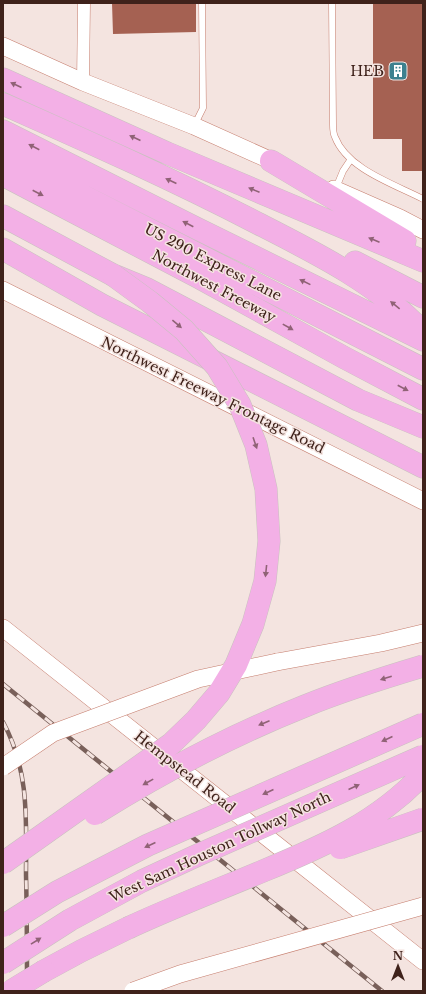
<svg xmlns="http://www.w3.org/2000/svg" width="426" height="994" font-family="'Libre Baskerville',serif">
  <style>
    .building { fill: #a56152 }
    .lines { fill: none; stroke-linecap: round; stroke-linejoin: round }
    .service-casing { stroke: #c67e6e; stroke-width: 7 }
    .minor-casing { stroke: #c67e6e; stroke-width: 13 }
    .secondary-casing { stroke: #c67e6e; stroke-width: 18 }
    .motorway-casing { stroke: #c9c1bf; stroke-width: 23 }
    .service { stroke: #fff; stroke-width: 6 }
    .minor { stroke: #fff; stroke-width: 12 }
    .secondary { stroke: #fff; stroke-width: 17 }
    .motorway { stroke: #f3b0e6; stroke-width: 22 }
    .rail-casing { stroke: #79605a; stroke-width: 4.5 }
    .rail { stroke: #f4e4e0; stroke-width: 3; stroke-dasharray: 9; stroke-linecap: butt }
    .secondary-bridge-casing { stroke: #c67e6e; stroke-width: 18; stroke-linecap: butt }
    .motorway-bridge-casing { stroke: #c9c1bf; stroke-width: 23; stroke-linecap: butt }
    .secondary-bridge { stroke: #fff; stroke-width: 17 }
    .motorway-bridge { stroke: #f3b0e6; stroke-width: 22 }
    .oneway { fill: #906276 }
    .labels { text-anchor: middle; stroke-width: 3; stroke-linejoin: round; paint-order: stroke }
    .poi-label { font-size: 14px; fill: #3f221b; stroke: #f4e4e0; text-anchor: end }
    .street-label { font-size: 14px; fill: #3f221b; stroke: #f4e4e0 }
  </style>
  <rect width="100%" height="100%" fill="#f4e4e0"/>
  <!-- building -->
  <path class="building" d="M112,3H196V32L113,34Z
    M373,3H423V171H402V139H373Z"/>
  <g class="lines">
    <!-- service casing -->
    <g class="service-casing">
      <path id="service" d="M332,3L333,125C333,129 333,133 335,137C347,169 394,184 423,199
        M194,126L203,108L202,3
        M336,188L343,171L351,159"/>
    </g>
    <!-- minor casing -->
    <g class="minor-casing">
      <path id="minor" d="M83,82L84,3"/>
    </g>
    <!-- secondary casing -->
    <g class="secondary-casing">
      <path id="secondary" d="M3,46L83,82L194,126L283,166
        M334,189L400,218L423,230
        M3,290L423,501
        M3,628L423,961
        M277,662L381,643L423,633"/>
    </g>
    <!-- motorway casing -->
    <g class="motorway-casing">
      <path id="motorway" d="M3,79L167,153L423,261
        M3,104C89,142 174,180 257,223C316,253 377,283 423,332
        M3,131L196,228L423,340
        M3,155L423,369
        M271,161L405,241
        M3,175L198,277L345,358L423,399
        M3,216L113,275L147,289L358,400L423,427
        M3,249L102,305L423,467
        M355,262L423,297
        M44,971L81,951L128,928"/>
    </g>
    <!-- service -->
    <use href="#service" class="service"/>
    <!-- minor -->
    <use href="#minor" class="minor"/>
    <!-- secondary -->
    <use href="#secondary" class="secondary"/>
    <!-- motorway -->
    <use href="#motorway" class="motorway"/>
    <!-- rail casing -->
    <g class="rail-casing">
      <path id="rail" d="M3,684L382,991
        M3,722C30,772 26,820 26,875C27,913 27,952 27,991"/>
    </g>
    <!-- rail -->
    <use href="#rail" class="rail"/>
    <!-- secondary-bridge casing -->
    <g class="secondary-bridge-casing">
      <path id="secondary-bridge" d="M3,767L53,733L198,679L277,662
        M133,991L180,974L423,906"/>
    </g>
    <!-- motorway-bridge casing -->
    <g class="motorway-bridge-casing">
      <path id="motorway-bridge" d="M95,814C162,772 232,735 305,706C344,690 383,678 423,666
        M340,848L423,819
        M3,863L171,744L196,720L219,693L236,665L253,624L265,581L269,541L266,489L256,445L240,405L217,367L184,330L150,302L113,275
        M3,926L57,892L148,845L423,724
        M128,928C173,907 218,890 263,871C324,846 378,822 423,774
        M3,963L70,920L142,881L198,855L423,756
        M11,991L44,971"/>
    </g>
    <!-- secondary-bridge -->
    <use href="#secondary-bridge" class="secondary-bridge"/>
    <!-- motorway-bridge -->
    <use href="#motorway-bridge" class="motorway-bridge"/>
  </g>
  <!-- one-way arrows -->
  <defs><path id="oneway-solid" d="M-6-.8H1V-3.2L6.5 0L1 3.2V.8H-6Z"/></defs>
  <g class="oneway">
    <use href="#oneway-solid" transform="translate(16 85) rotate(-156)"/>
    <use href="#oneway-solid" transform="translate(135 138) rotate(-156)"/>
    <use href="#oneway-solid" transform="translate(34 147) rotate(-153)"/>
    <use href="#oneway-solid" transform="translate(171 181) rotate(-155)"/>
    <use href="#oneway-solid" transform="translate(254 190) rotate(-157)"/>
    <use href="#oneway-solid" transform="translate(38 193) rotate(27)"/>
    <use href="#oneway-solid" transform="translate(188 224) rotate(-153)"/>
    <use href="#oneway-solid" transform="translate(374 240) rotate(-157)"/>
    <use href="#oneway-solid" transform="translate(305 282) rotate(-154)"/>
    <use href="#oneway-solid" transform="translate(395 305) rotate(-141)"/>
    <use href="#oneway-solid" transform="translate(177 324) rotate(40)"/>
    <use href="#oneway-solid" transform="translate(288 327) rotate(29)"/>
    <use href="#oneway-solid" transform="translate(403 388) rotate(28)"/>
    <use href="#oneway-solid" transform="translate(255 443) rotate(71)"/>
    <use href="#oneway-solid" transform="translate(266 571) rotate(96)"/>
    <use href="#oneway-solid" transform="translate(386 678) rotate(163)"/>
    <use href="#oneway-solid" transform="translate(264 723) rotate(157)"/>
    <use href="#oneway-solid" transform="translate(387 739) rotate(156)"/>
    <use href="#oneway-solid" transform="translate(148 782) rotate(151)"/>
    <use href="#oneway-solid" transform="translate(354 787) rotate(-24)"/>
    <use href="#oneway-solid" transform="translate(268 792) rotate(156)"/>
    <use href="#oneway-solid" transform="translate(150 845) rotate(155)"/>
    <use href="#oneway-solid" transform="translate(36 941) rotate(-32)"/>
  </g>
  <!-- icons -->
  <defs>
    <g id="building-square" transform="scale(1)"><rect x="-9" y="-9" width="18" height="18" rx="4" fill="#3d818f" stroke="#f4e4e0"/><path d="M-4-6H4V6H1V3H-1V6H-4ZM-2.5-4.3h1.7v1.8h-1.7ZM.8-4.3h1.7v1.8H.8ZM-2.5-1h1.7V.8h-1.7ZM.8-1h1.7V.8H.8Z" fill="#fff"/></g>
  </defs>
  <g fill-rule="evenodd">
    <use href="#building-square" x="398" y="71"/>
  </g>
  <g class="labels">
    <!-- poi labels -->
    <g class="poi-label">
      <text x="384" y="76">HEB</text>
    </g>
    <!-- street labels -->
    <g class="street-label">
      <text transform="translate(213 262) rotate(27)" y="5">US 290 Express Lane</text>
      <text transform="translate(214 286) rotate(28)" y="5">Northwest Freeway</text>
      <text transform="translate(213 395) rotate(26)" y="5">Northwest Freeway Frontage Road</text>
      <text transform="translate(185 772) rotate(38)" y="5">Hempstead Road</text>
      <text transform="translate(220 847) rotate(-25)" y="5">West Sam Houston Tollway North</text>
    </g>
  </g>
  <!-- border -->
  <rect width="426" height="994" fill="none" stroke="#3f221b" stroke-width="8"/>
  <!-- north arrow -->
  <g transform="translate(398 966)" stroke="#f4e4e0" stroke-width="3" paint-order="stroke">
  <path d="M0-3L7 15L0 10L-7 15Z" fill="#3f221b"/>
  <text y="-6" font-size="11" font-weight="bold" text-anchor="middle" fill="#3f221b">N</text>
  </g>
</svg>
